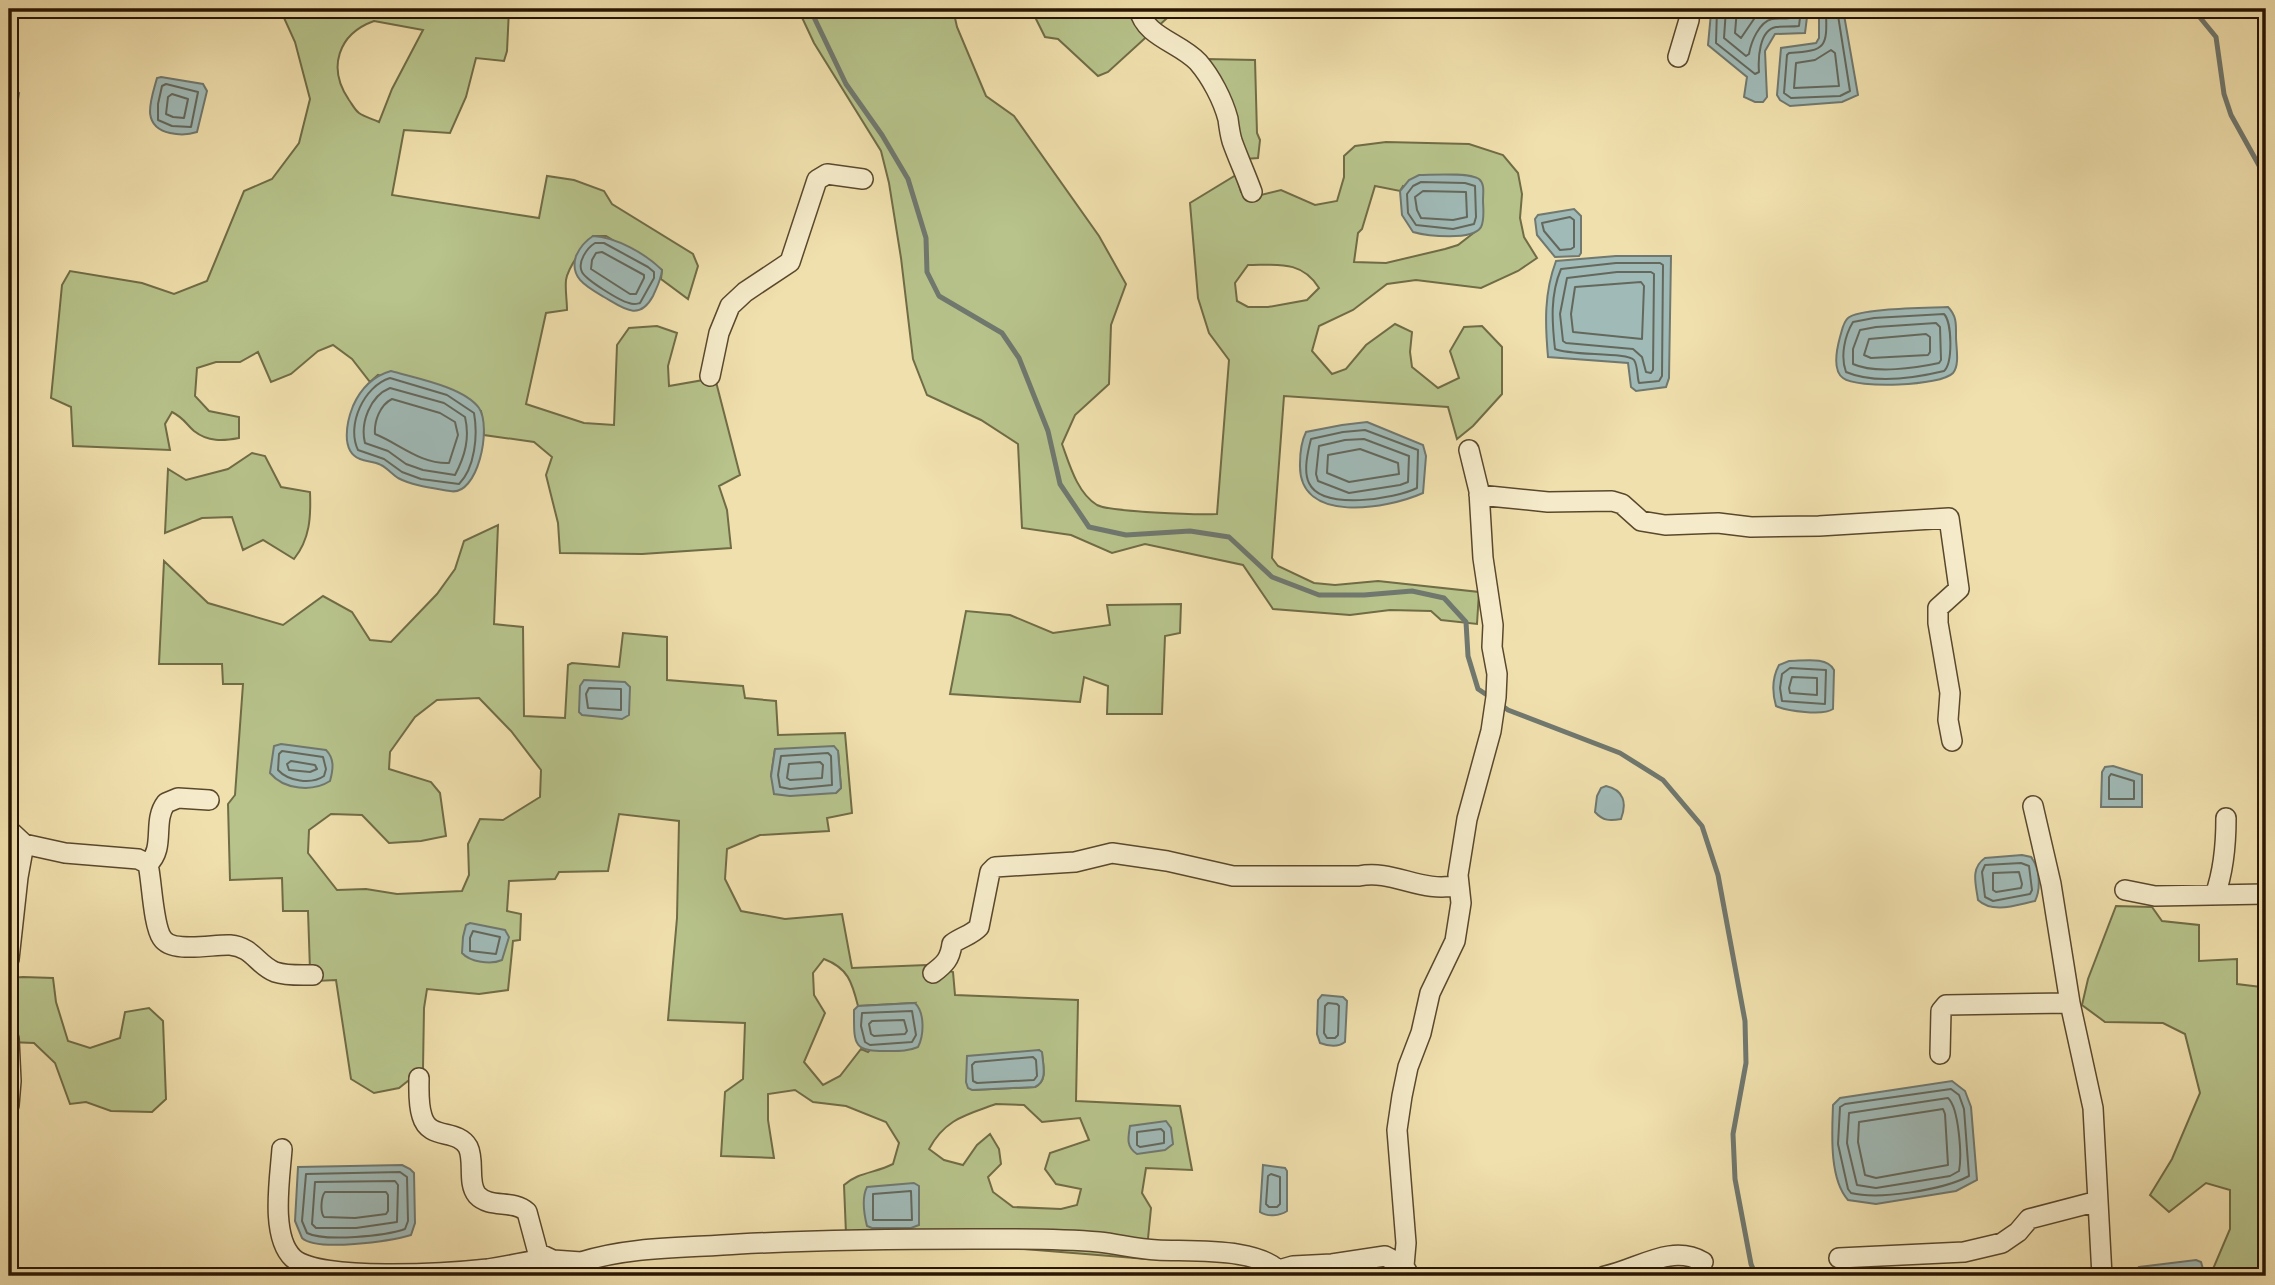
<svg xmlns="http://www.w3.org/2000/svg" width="2275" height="1285" font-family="'IM FELL English',serif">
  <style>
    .green { fill: #b7c38b; stroke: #706c46; stroke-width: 2; fill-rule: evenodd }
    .water { fill: #a0bab7; stroke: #70786f; stroke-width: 2 }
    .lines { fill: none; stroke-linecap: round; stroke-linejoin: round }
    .shore { stroke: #64685c; stroke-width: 2 }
    .stream { stroke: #70786f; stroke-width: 5 }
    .street-casing { stroke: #5a482d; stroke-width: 22 }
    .street { stroke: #f5ebca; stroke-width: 19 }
  </style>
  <rect width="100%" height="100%" fill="#f0e0ad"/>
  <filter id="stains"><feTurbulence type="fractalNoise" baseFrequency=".00286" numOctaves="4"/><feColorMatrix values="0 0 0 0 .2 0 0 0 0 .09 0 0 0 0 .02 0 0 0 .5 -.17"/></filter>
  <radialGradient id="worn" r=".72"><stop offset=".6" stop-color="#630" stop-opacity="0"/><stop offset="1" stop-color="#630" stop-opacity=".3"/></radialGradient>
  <!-- green -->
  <path class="green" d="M280,9H509L507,51L504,61L476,58L466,97L450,133L404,130L392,195L539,218L547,176L574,180L604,191L612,204L693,254L698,266L688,299L661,279L662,270L606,236H593C584,246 568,267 566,280C565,290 567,300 567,310L546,313L526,404L584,423L614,425L617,345L629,328L657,326L677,333L668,366L669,386L715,378L740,475L719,486L727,510L731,548L642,554L560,553L558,523L546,475L552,457L534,442L484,435L481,411L378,375L370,382L352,359L333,345L318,351L291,374L271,382L258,352L240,362H216L197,368L195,396L209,411L239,417V438C223,441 208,442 194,431C186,424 184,418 172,412L165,424L170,450L73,446L71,407L51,398L62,285L70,271L142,283L174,294L207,281L244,191L272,179L299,143L310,99L295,42ZM374,21L423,30L392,89L379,122C373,119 364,117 359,113C355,110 352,104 349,100C327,68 338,34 374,21Z
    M642,9H697L672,16Z
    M798,9H953L957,27L986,96L1014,116L1099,236L1126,284L1111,325L1109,384L1075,415L1062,444C1069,463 1077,493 1097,505C1110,512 1198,515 1217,514L1229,360L1209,333L1198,298L1190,203L1236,175L1241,192L1253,197L1281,190L1315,205L1337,201L1344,177V156L1355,146L1386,142L1469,144L1503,155L1518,173L1522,194L1520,218L1524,237L1537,258L1518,271L1481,288L1416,280L1387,284L1353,310L1319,326L1312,351L1332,374L1346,369L1366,345L1395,324L1412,332L1410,352L1412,367L1438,388L1459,378L1450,351L1464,327L1482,326L1502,347V394L1473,426L1457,439L1448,407L1284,396L1272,558L1278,566L1314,583L1335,585L1378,581L1479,592L1477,624L1441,620L1431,611L1390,610L1350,615L1273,609L1243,565L1145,544L1112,553L1071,535L1022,528L1018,444L981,420L927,395L913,359L901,258L889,183L881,151L814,43ZM1375,186L1400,191L1403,186L1480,228L1458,245L1445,249L1386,263L1354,262L1358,233L1362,229ZM1248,265C1277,265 1302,260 1319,288L1307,300L1268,307H1248L1237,301L1235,283Z
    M1031,9H1177L1108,72L1098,76L1058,39L1045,37Z
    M1206,59L1255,60L1257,133L1260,140L1258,158L1245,159Z
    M252,453L265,456L281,487L310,492C311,517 310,539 294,559L263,540L243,550L232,517L202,518L165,533L168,469L186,480L228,469Z
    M498,525L494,624L523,627L524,716L565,718L568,665L572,663L619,667L623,633L667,637V680L743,686L745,698L776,701L778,735L845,733L852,813L827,818L829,831L760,835L727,849L725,879L741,911L785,919L842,914L852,968L927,965L953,972L955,995L1078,1000L1076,1101L1180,1106L1192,1170L1146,1168L1142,1193L1151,1208L1146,1259L1024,1249L926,1247L846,1234L844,1185C858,1172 876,1173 893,1164L899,1143L886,1122L846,1106L813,1102L795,1090L768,1094V1120L774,1158L721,1156L725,1092L743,1079L745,1023L668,1020L677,918L679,821L619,814L608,871L559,872L555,879L509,881L507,911L521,914L520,940L513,941L508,990L479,994L427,989L424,1008L423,1069L399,1088L374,1093L351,1079L336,980L316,981L310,970L308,911H283L282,878L230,880L228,804L235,795L243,684H223L222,664H159L164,561L208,603L283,625L323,596L352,612L370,640L391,642L437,594L455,569L464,541ZM479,698L511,731L541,770L540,797L503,820L480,819L468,844L469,875L462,891L397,894L366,889L337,890L308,853L309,830L331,814L362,815L389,843L421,841L446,836L440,793L431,782L389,769L390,752L415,717L437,700ZM775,749L838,751L841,788L836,793L771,776ZM824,959C848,968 852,982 858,1006L915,1003L868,1052L861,1049L840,1076L823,1085L804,1062L825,1013L814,995L813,973ZM1039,1050L1042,1053C1043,1066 1048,1081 1035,1087L972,1090ZM996,1104L1024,1105L1042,1122L1080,1118L1089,1140L1050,1153L1045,1169L1056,1184L1081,1189L1077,1205L1061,1209L1013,1207L993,1192L988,1177L1001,1164L999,1149L990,1134L977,1145L963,1165L944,1160L929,1149C945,1119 966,1115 996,1104Z
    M1181,604L1180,633L1165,636L1162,714H1107L1108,686L1084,677L1080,702L950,694L966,611L1010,615L1053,633L1110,625L1107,605Z
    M2116,906L2152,907L2162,921L2199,925V961L2237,959V984L2261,987L2266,976V1276H2210L2230,1229V1190L2206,1183L2169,1212L2150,1195L2172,1159L2200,1093L2185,1034L2163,1023L2105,1022L2082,1005L2088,979Z
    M23,977L53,978L56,1002L68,1041L90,1048L120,1038L125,1012L149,1008L163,1021L166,1099L152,1112L111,1111L86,1102L70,1104L55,1063L34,1043L9,1042V978Z"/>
  <!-- water -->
  <path class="water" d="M1709,9H1808L1805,33L1775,34L1765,51L1767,97L1763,102H1755L1744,97L1747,77L1708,45L1711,13Z
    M1819,9H1843L1858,95L1842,102L1790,106L1780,100L1777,95L1781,48L1816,43L1819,38Z
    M161,77L203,84L207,91L197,132C188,135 179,135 170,133C140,126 151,100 157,78Z
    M9,91L19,93L15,118L9,117Z
    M1419,175C1432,175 1469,172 1479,179C1485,184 1483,193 1483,200C1483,208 1485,219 1481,227C1473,241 1427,236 1413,232L1402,215L1400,191L1409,180Z
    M1574,209L1581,216V253L1579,256L1555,257L1537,235L1535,219L1538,215Z
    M593,236C616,237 646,254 662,270C661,280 657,287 653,296C639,322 623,308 604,297C587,287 569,278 576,256C580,247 585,241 593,236Z
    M1616,256H1671L1669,378L1666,387L1636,391L1631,387L1628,363L1548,357C1545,323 1544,293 1556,261Z
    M1948,307C1957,316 1956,325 1956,337C1956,347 1960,365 1953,373C1941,386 1857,389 1843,378C1832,370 1837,348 1840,337C1842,331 1843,322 1848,318C1859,308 1930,308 1948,307Z
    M391,371C415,378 464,387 479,408C492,427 478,497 450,491C433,488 413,486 398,478C392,474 387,468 381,465C374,461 367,462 360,459C340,451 347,421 353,406C361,388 373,376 391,371Z
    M1367,422L1423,445L1426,456L1423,493C1387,509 1298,525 1300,464C1300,454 1301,442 1306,432L1342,425Z
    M1789,661C1803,661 1827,656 1834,670L1833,709C1823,716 1787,711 1776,706C1772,692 1772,678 1779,665Z
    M584,680L625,682L630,687L629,715L622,719L582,715L579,712L580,686Z
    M281,744L326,750C335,759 333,770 330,781C313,792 284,790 270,773L274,746Z
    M834,746L838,751L841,788L836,793L790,796L774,794L771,776L775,749Z
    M2113,766L2142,775V807H2101L2102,772L2105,767Z
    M1606,786C1624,790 1627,803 1621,819C1610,821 1603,821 1595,812L1597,796L1601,788Z
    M2022,855L2031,857C2040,868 2041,889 2035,901C2016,905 1993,914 1978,900C1976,885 1970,868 1985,858Z
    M470,923L505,930L509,937L502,960C491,965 470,962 462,953L463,937L466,925Z
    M1322,995L1343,997L1347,1001L1345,1042C1337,1048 1328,1046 1320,1043L1317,1034L1318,1000Z
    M915,1003C925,1013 924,1035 918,1047C909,1051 900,1051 890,1051C852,1052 854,1045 854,1010L858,1006Z
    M1039,1050L1042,1052C1043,1065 1048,1081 1035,1087L972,1090L968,1088L966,1082L967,1056Z
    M1952,1081L1965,1091L1971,1107L1977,1180L1956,1191L1876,1204L1848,1200C1829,1179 1832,1133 1833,1105L1840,1098Z
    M1166,1121L1171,1128L1173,1144L1165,1150L1137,1154C1126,1147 1128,1138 1130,1126Z
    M402,1165L410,1169L414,1173L415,1223L411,1235C391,1241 317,1252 302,1238L295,1221L298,1167Z
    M1263,1165L1285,1168L1287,1171V1211C1280,1216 1267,1217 1260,1212Z
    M914,1183L919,1186V1225L911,1228H872L867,1226C864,1214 862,1197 867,1187Z
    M2196,1260L2201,1262L2205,1276H2133V1272L2139,1267Z"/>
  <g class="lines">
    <!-- shore -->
    <path class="shore" d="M1717,9L1716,43L1755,74L1759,72C1758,59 1759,30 1776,27C1784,26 1791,27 1799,26L1801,9
      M1726,9L1724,38L1746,56L1749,54C1751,42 1759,22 1772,19C1777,18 1784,19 1790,18L1793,9
      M1737,9L1735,33L1741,38L1756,16L1770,9
      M1826,9C1827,46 1828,51 1789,53L1787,55L1784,93L1791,98L1840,96L1850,91L1837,9
      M1831,50L1835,53L1839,86L1794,88L1796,63L1815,60Z
      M166,84L198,92L191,127L172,126L158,120V104L162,86Z
      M172,94L188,99L184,118L173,117L166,114L168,97Z
      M1421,182L1465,183L1475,186L1476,217L1474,224L1453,229L1416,225L1408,213L1407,194L1413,186Z
      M1423,191L1466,192L1467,217L1453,220L1421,218L1417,210L1415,197Z
      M1570,217L1574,220V247L1571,249L1560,250L1544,231L1542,223Z
      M595,243H604L648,267L654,272V278L640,303C636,304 634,305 629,303C620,301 586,280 582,272C577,262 587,248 595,243Z
      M602,252L644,275V278L636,294H630L591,269L592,260L596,253Z
      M1616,263H1660L1663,265L1662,376L1659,381L1639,383C1637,377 1638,366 1634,360C1628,352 1569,356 1555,349C1552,322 1550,295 1561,269Z
      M1617,272H1651L1654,274L1653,370L1651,373L1646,372L1642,357L1633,349L1566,343L1563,341L1560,314L1567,278Z
      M1641,282L1644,286L1642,339L1573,332L1571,314L1575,287Z
      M1944,314C1952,322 1953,363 1944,371C1915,378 1874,384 1846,372C1840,356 1845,335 1853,322L1874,318Z
      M1936,323L1940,327L1941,360L1939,363C1916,368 1875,374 1853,364V349L1860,330L1876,327Z
      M1926,334L1930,337V352L1928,355L1871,358L1864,355L1869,339Z
      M390,378L447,395L474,413C478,435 475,468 459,484L421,479L402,472L384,459L358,450C346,425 364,386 390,378Z
      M390,388L444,403L465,417C470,438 465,456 455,475L423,470L406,464L388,451L365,443C360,423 370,396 390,388Z
      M392,399L440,413L455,422L458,435L449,463C420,464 400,444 375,434C374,421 380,405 392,399Z
      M1365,430L1418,450L1417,488C1395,499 1322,511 1309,483C1303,471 1308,451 1311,439L1343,432Z
      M1364,439L1409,456L1408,482L1400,485L1349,493L1318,481L1316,474L1319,446L1345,440Z
      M1360,449L1398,463L1399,474L1349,482L1327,473L1328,455Z
      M1790,668L1826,670L1825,704L1782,701L1780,688L1782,674Z
      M1792,677L1817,678V695L1790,693L1789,688Z
      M589,688L621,689V710L588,708L586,694Z
      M282,751L323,757L326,769L324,776C311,785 288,781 278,770L279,754Z
      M828,753L831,756L832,785L790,789L780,787L778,775L781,756Z
      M291,761L315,765L317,769L310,772L289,770L287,764Z
      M820,762L823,765L822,778L790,780L787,778L789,764Z
      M2111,774L2134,781V799H2109V777Z
      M2021,863L2029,866L2032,890L2030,894L1993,901L1985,897L1982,872L1985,865Z
      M2019,872L2022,884L2021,888L1996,892L1993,890V873Z
      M473,931L500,937L496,954L470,951V938Z
      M1328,1003L1337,1004L1339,1006L1338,1035L1335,1038H1327L1324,1033L1325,1006Z
      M912,1011L916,1035L912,1042L870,1045L865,1042L861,1026L862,1013Z
      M904,1020L907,1031L905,1034L874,1036L871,1034L869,1024L872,1021Z
      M1033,1057L1036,1060L1037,1076L1034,1080L977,1083L973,1081L972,1065L975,1062Z
      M1951,1089L1959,1095L1964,1109L1969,1176C1943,1190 1879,1200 1851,1193L1848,1189L1838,1144L1840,1107L1845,1104Z
      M1948,1098C1959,1108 1962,1156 1959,1171L1950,1176L1876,1188L1857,1185L1847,1143L1849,1113Z
      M1943,1109L1945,1114L1948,1165L1876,1178L1865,1175L1858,1142L1859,1122Z
      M1161,1129L1164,1132V1143L1140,1147L1137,1145V1132Z
      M400,1172L407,1177L408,1221L405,1229C385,1236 325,1242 307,1233L302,1221L306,1174Z
      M1271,1174L1280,1177V1204L1277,1207H1269L1266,1204L1268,1176Z
      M395,1181L398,1185L397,1222L356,1228H316L312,1224L315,1182Z
      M911,1191L912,1220H873V1194Z
      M325,1192H386L388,1195V1211L386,1214L355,1218L324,1217C320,1212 321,1197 325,1192Z"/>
    <!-- stream -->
    <path class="stream" d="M810,9L846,84L882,135L908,179L926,238L927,272L939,296L1002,333L1019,358L1048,431L1060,484L1089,527L1126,535L1190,531L1229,537L1272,577L1319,595H1364L1412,591L1444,598L1466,622L1468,656L1478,689L1490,697
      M2193,9L2216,37L2224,94L2231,115L2266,178
      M1501,705L1508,710L1620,753L1663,780L1702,826L1718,875L1745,1021L1746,1063L1733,1134L1735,1179L1751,1264L1756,1276"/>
    <!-- street casing -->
    <g class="street-casing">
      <path id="street" d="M1139,9C1145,37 1179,42 1198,62C1211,77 1223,100 1228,119C1229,127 1230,134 1232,141C1238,158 1246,175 1252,192
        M1678,57L1689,20L1690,9
        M710,376L719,333L730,306L745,292L790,262L817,180L827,174L863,179
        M1479,495L1548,502L1612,501L1622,504L1641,521L1665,525L1718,523L1751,527L1819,526L1949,518L1959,589L1938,608V623L1950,693L1948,720L1952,741
        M9,830L24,844L65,853L138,859L148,864C152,882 153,925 162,938C172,954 213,944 230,945C253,947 257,965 275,972C287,976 300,975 313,975
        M148,864C166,848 152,821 166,803L178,798L209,800
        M2125,890L2155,896L2266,894
        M2215,895C2224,870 2226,844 2226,818
        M9,959L18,877L24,844
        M933,973C945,964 950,959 952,944C961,937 972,935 979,927L990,872L995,867L1075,862L1112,853L1167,861L1233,876H1359C1393,869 1422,894 1458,885
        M2070,1003L2093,1108L2102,1276
        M9,1039L11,1081L9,1105
        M1940,1054L1941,1011L1946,1005L2070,1003L2051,884L2033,806
        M419,1078C419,1090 418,1104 422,1116C429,1141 457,1128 468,1147C475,1161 467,1183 477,1195C490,1209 513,1199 527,1212L538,1253L553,1260L581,1262L590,1276
        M282,1149C280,1178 270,1236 293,1258C318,1282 451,1273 488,1269C507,1266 527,1262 546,1258
        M1839,1258L1964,1252L2002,1243L2018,1232L2029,1219L2098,1201
        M581,1262C631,1246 687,1248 739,1244C817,1240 894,1239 972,1239C1014,1239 1057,1238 1099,1242C1118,1244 1137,1249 1157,1250C1188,1252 1264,1246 1283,1276
        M1404,1266L1406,1243L1397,1130L1402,1096L1408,1067L1421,1033L1430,993L1455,941L1461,903L1458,875L1467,819L1491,731L1496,697L1497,674L1492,647L1493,625L1483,558L1479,491L1469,450
        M1279,1270L1293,1266L1332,1264L1385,1256L1404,1266L1409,1275
        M1605,1276C1637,1270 1671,1243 1703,1262"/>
    </g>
    <!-- street -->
    <use href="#street" class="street"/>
  </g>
  <!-- margin -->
  <rect width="2275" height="1285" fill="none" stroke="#f0e0ad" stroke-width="35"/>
  <rect x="10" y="10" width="2254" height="1264" fill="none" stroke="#281502" stroke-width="3.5"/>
  <rect x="18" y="18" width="2240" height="1250" fill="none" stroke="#281502" stroke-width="2"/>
  <rect width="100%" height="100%" filter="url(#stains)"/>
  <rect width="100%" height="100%" fill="url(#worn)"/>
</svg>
